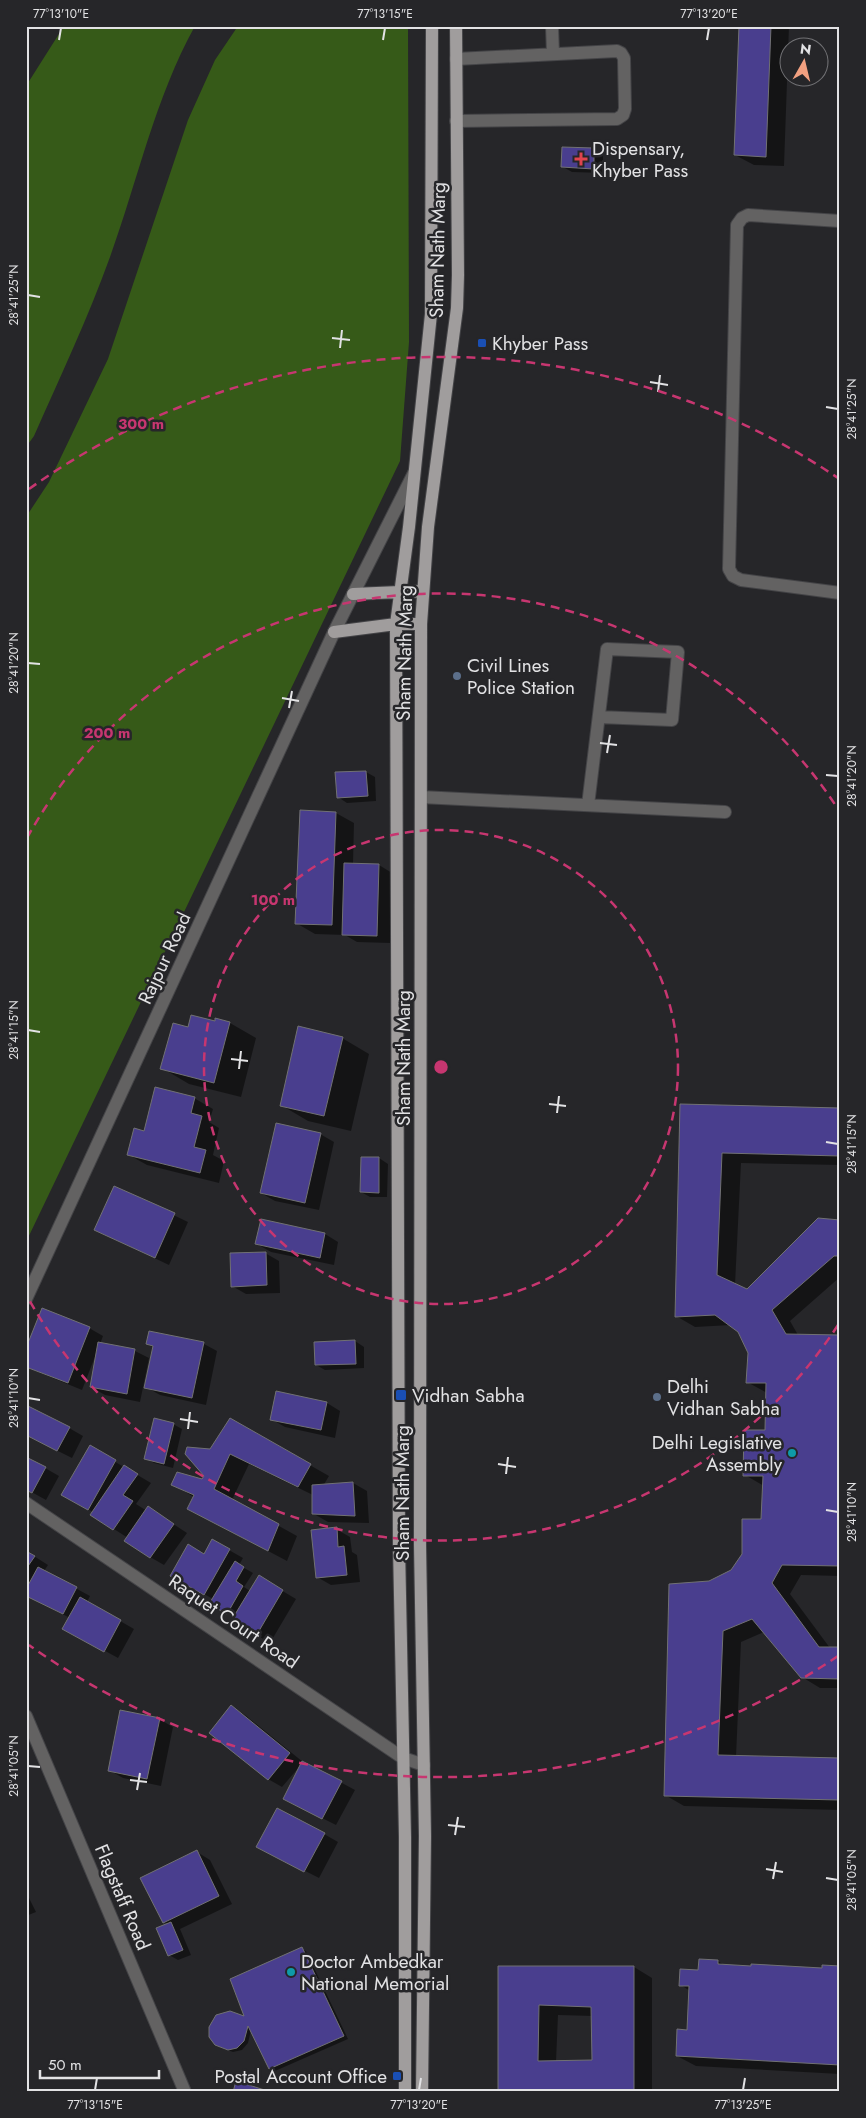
<svg xmlns="http://www.w3.org/2000/svg" width="866" height="2118" font-family="Jost,sans-serif">
  <style>
    .forest { fill: #365a18 }
    .shadow { fill: #0007; fill-rule: evenodd }
    .building { fill: #493e8e; stroke: #717173; fill-rule: evenodd }
    .lines { fill: none; stroke-linecap: round; stroke-linejoin: round }
    .minor-casing { stroke: #444447; stroke-width: 14 }
    .tertiary-casing { stroke: #444447; stroke-width: 14 }
    .primary-casing { stroke: #444447; stroke-width: 14 }
    .minor { stroke: #636262; stroke-width: 12 }
    .tertiary { stroke: #636262; stroke-width: 12 }
    .primary { stroke: #a09d9d; stroke-width: 12 }
    .ticks { fill: none; stroke: #e2e2e4; stroke-width: 2 }
    .ring { fill: none; stroke: #c73670; stroke-width: 2.5; stroke-dasharray: 9 6 }
    .health-dot { fill: #e0444e; stroke: #262629; stroke-width: 2 }
    .transit-dot { fill: #1a4fb4; stroke: #262629; stroke-width: 2 }
    .service-dot { fill: #5c6f8a; stroke: #262629; stroke-width: 2 }
    .culture-dot { fill: #0f9aa8; stroke: #262629; stroke-width: 2 }
    .labels { text-anchor: middle; stroke-width: 5; stroke-linejoin: round; paint-order: stroke }
    .poi-label { font-size: 19px; fill: #e2e2e4; stroke: #262629; text-anchor: start }
    .street-label { font-size: 19px; fill: #e2e2e4; stroke: #262629 }
    .centre { fill: #c73670; stroke: #262629; stroke-width: 2.5 }
    .ring-label { font-size: 15px; text-anchor: middle; font-weight: bold; fill: #c73670; stroke: #262629; stroke-width: 5; stroke-linejoin: round; paint-order: stroke }
    .neatline { fill: none; stroke: #e2e2e4; stroke-width: 2 }
    .ticks-label { font-size: 12px; text-anchor: middle; fill: #e2e2e4 }
  </style>
  <rect width="100%" height="100%" fill="#262629"/>
  <!-- forest -->
  <path class="forest" d="M64,26H195C155,98 138,180 110,257C88,318 60,377 34,436L26,447V86Z
    M238,26H408L409,342L400,461L26,1242V517L49,482L108,359L188,120L215,60Z"/>
  <!-- shadow -->
  <path class="shadow" d="M740,26H789L784,166L754,165L735,155Z
    M563,148L594,149L603,154V173L572,172L563,167Z
    M366,772L375,777L376,801L347,803L338,797Z
    M336,813L354,823L353,864L379,865L392,873L390,943L357,942L345,935L315,934L296,923Z
    M216,1023H230L256,1038L241,1097L189,1084L162,1068L189,1028Z
    M342,1038L369,1054L351,1131L308,1121L281,1105Z
    M194,1098L213,1109L209,1122L219,1128L213,1155L224,1161L219,1183L147,1165L129,1155L145,1132Z
    M681,1106L840,1109V1165L741,1163L735,1285L747,1290L840,1221V1277L790,1321L798,1335L840,1337V1576L801,1575L790,1594L830,1648H840V1688H820L802,1677L764,1632L741,1642L736,1757L840,1759V1810L684,1806L665,1795L710,1582L732,1571L763,1521L764,1486L745,1475L766,1431L767,1393L747,1382L749,1352L739,1332L731,1325L695,1327L676,1316Z
    M320,1134L334,1142L319,1210L275,1201L261,1193Z
    M362,1158H379L388,1164L387,1197H370L361,1192Z
    M115,1187L188,1222L169,1265L95,1230Z
    M325,1234L338,1242L334,1265L271,1252L257,1244Z
    M265,1253L279,1261L280,1293L246,1294L232,1286Z
    M89,1328L103,1336L100,1344L135,1351L149,1358L140,1402L105,1395L91,1387L96,1354L82,1390L26,1367Z
    M355,1341L364,1347V1368L325,1370L316,1365Z
    M147,1344H204L217,1351L206,1405L160,1395L146,1387L154,1348Z
    M327,1403L340,1411L335,1438L285,1427L271,1419Z
    M231,1420L329,1476L323,1486L353,1483L367,1491L369,1523L328,1522L314,1514L313,1495L249,1464L232,1500L297,1536L287,1561L189,1509L194,1497L172,1484L203,1480L206,1476L210,1450Z
    M173,1424L182,1429L173,1468L154,1463L145,1458Z
    M69,1428L83,1436L72,1458L26,1435Z
    M90,1447L151,1483L136,1504L147,1511L149,1508L187,1533L164,1565L150,1557L128,1538L92,1515L93,1512L63,1495Z
    M45,1468L59,1476L46,1500L26,1489Z
    M336,1529L350,1537L352,1552L357,1555L360,1582L331,1585L317,1577Z
    M213,1541L243,1558L239,1565L253,1573L244,1587L250,1591L259,1577L296,1599L270,1643L233,1621L235,1617L211,1603L213,1599L172,1576L205,1555Z
    M26,1551L48,1565L44,1571L90,1596L87,1602L134,1629L118,1658L78,1636L70,1618L39,1602L26,1587Z
    M232,1707L245,1715L303,1762L355,1790L336,1825L298,1806L300,1766L282,1787L268,1779Z
    M159,1719L173,1727L161,1786L123,1778L109,1770Z
    M324,1834L338,1842L319,1878L272,1854Z
    M197,1852L210,1860L232,1904L180,1929L191,1955L178,1960L169,1955L168,1924L164,1922Z
    M26,1892L36,1912L26,1916Z
    M302,1949L306,1951L348,2039L275,2071L270,2068L251,2030L248,2043L242,2050L233,2052L220,2047Z
    M718,1961L725,1966L823,1969L840,1967V2074L696,2066L677,2056L688,2031L690,1991L681,1985Z
    M499,1967H634L652,1978V2092H499ZM558,2015L593,2016V2062H556Z"/>
  <!-- building -->
  <path class="building" d="M739,26H771L766,157L734,155Z
    M562,147L594,148V169L561,167Z
    M366,771L368,796L337,798L335,772Z
    M300,810L336,812L332,925L295,924Z
    M344,863L379,864L377,936L342,935Z
    M191,1015L215,1021V1018L230,1022L214,1083L160,1069L173,1023L188,1027Z
    M298,1026L343,1037L324,1116L280,1106Z
    M155,1087L195,1097L191,1113L202,1116L194,1147L206,1150L200,1173L127,1155L134,1128L144,1131Z
    M680,1104L840,1108V1156L722,1153L717,1275L747,1289L818,1218L840,1220V1256H834L772,1310L786,1334L840,1335V1566L782,1565L772,1583L819,1647H840V1679L801,1678L752,1619L723,1631L718,1755L840,1758V1800L664,1796L669,1584L709,1581L731,1570L742,1554V1519H761L763,1476H743L744,1430H765L766,1383H746L748,1353L738,1332L715,1315L675,1317Z
    M276,1123L321,1133L305,1203L260,1193Z
    M361,1157H379V1193L360,1192Z
    M114,1186L175,1213L155,1258L94,1230Z
    M261,1219L325,1233L320,1258L255,1244Z
    M266,1252L267,1285L231,1287L230,1253Z
    M42,1308L90,1327L68,1383L26,1367V1348Z
    M149,1331L204,1342L192,1398L144,1388L153,1346L146,1344Z
    M355,1340L356,1364L315,1365L314,1342Z
    M98,1342L135,1349L127,1394L90,1387Z
    M276,1391L327,1402L321,1430L270,1420Z
    M26,1405L70,1427L57,1451L26,1435Z
    M154,1418L174,1423L164,1464L144,1459Z
    M230,1418L311,1464L298,1487L230,1454L214,1489L279,1524L268,1551L187,1509L194,1495L171,1485L177,1472L202,1479L204,1476L185,1454L187,1447L210,1449Z
    M90,1445L116,1460L88,1510L61,1495Z
    M26,1457L46,1467L32,1493L26,1490Z
    M124,1465L138,1474L123,1495L133,1501L113,1530L90,1515Z
    M353,1482L355,1516L312,1514V1485Z
    M148,1506L174,1524L150,1558L124,1541Z
    M337,1527L338,1547L344,1546L347,1575L316,1578L311,1530Z
    M212,1539L230,1549L204,1595L170,1576L188,1544L204,1554Z
    M26,1551L35,1556L26,1569Z
    M235,1561L244,1567L236,1581L243,1586L227,1614L209,1604Z
    M38,1567L77,1587L63,1614L26,1596V1589Z
    M259,1575L283,1590L256,1636L231,1621Z
    M80,1597L121,1620L104,1652L62,1629Z
    M231,1705L290,1753L268,1780L209,1733Z
    M120,1710L160,1718L147,1779L108,1771Z
    M302,1761L342,1781L322,1819L283,1799Z
    M277,1808L325,1833L304,1872L256,1847Z
    M197,1850L219,1896L163,1923L140,1878Z
    M171,1922L183,1950L168,1956L156,1928Z
    M302,1947L344,2036L269,2069L248,2026L244,2041L237,2048L228,2050L215,2045L209,2037V2027L216,2015L230,2011L244,2016L230,1979Z
    M699,1959L718,1960V1964L751,1966V1964L822,1968V1965L840,1966V2065L676,2056L677,2029L687,2030L689,1986H679L680,1969L698,1970Z
    M498,1966H634V2092H498ZM539,2005L591,2007L592,2060L538,2061Z
    M236,2081L271,2092H233Z"/>
  <g class="lines">
    <!-- minor casing -->
    <g class="minor-casing">
      <path id="minor" d="M552,26L553,54
        M456,59L617,51L621,53L624,58L625,109L623,115L617,119L456,121
        M840,221L748,215L742,218L737,225L729,569L733,576L741,580L840,593
        M421,797L725,812
        M588,805L607,649L678,652L672,720L599,717
        M26,1503L403,1758L424,1765
        M26,1716L185,2092"/>
    </g>
    <!-- tertiary casing -->
    <g class="tertiary-casing">
      <path id="tertiary" d="M26,1299L334,632L414,473"/>
    </g>
    <!-- primary casing -->
    <g class="primary-casing">
      <path id="primary" d="M353,594L423,591
        M334,632L396,624H421
        M405,2092V1837L399,1547L396,624L409,527L431,314L432,26
        M422,2092L425,1836L420,1545L421,624L428,527L457,308L458,275L456,26"/>
    </g>
    <!-- minor -->
    <use href="#minor" class="minor"/>
    <!-- tertiary -->
    <use href="#tertiary" class="tertiary"/>
    <!-- primary -->
    <use href="#primary" class="primary"/>
  </g>
  <!-- ticks -->
  <path class="ticks" d="M59,40L61,28M383,40L385,28M707,40L709,28M28,295L40,297M332,338L350,340M340,348L342,330M650,382L668,385M658,392L660,375M826,407L838,409M28,663L40,664M282,698L299,701M289,708L292,691M600,743L617,745M607,753L610,735M826,775L838,776M28,1030L40,1032M231,1059L248,1061M239,1069L241,1051M549,1104L566,1106M557,1113L559,1096M826,1142L838,1144M28,1398L40,1400M180,1419L198,1422M188,1429L190,1412M498,1464L516,1467M506,1474L508,1457M826,1510L838,1512M28,1766L40,1767M130,1780L147,1782M137,1790L140,1773M448,1825L465,1827M455,1835L458,1817M766,1869L783,1872M826,1878L838,1880M773,1879L776,1862M95,2090L97,2078M419,2090L421,2078M743,2090L745,2078"/>
  <!-- distance rings -->
  <g class="ring">
    <circle cx="441" cy="1067" r="237"/>
    <path d="M838 1325A473 473 0 0 1 27 1296M27 838A473 473 0 0 1 838 809"/>
    <path d="M838 1656A710 710 0 0 1 29 1645M29 489A710 710 0 0 1 838 478"/>
  </g>
  <!-- markers -->
  <path class="health-dot" d="M578.5 151.5h5v5h5v5h-5v5h-5v-5h-5v-5h5z"/>
  <g class="transit-dot">
    <rect x="477" y="338" width="10" height="10" rx="2.5"/>
    <rect x="395" y="1389" width="12" height="12" rx="2.5"/>
    <rect x="392" y="2071" width="10" height="10" rx="2.5"/>
  </g>
  <g class="service-dot">
    <circle cx="457" cy="676" r="5"/>
    <circle cx="657" cy="1397" r="5"/>
  </g>
  <g class="culture-dot">
    <circle cx="792" cy="1453" r="5"/>
    <circle cx="291" cy="1972" r="5"/>
  </g>
  <g class="labels">
    <!-- poi labels -->
    <g class="poi-label">
      <text x="592" y="155">Dispensary,<tspan x="592" dy="22">Khyber Pass</tspan></text>
      <text x="492" y="350">Khyber Pass</text>
      <text x="467" y="672">Civil Lines<tspan x="467" dy="22">Police Station</tspan></text>
      <text x="667" y="1393">Delhi<tspan x="667" dy="22">Vidhan Sabha</tspan></text>
      <text x="412" y="1402">Vidhan Sabha</text>
      <text x="782" y="1449" text-anchor="end">Delhi Legislative<tspan x="782" dy="22">Assembly</tspan></text>
      <text x="301" y="1968">Doctor Ambedkar<tspan x="301" dy="22">National Memorial</tspan></text>
      <text x="387" y="2083" text-anchor="end">Postal Account Office</text>
    </g>
    <!-- street labels -->
    <g class="street-label">
      <text transform="translate(437 250) rotate(-89)" y="7">Sham Nath Marg</text>
      <text transform="translate(404 653) rotate(-89)" y="7">Sham Nath Marg</text>
      <text transform="translate(164 958) rotate(-65)" y="7">Rajpur Road</text>
      <text transform="translate(403 1058) rotate(-90)" y="7">Sham Nath Marg</text>
      <text transform="translate(402 1493) rotate(-90)" y="7">Sham Nath Marg</text>
      <text transform="translate(234 1621) rotate(34)" y="7">Raquet Court Road</text>
      <text transform="translate(123 1897) rotate(67)" y="7">Flagstaff Road</text>
    </g>
  </g>
  <circle cx="441" cy="1067" r="8" class="centre"/>
  <g class="ring-label">
    <text x="141" y="429">300 m</text>
    <text x="107" y="738">200 m</text>
    <text x="273" y="905">100 m</text>
  </g>
  <!-- border -->
  <rect width="866" height="2118" fill="none" stroke="#262629" stroke-width="55"/>
  <!-- north arrow -->
  <g transform="translate(804 62) rotate(8)"><circle r="24" fill="#262629" stroke="#717174"/>
  <path d="M0-4L9 19L0 12L-9 19Z" fill="#f2a080"/>
  <text y="-8" font-size="14" font-weight="bold" text-anchor="middle" fill="#e2e2e4">N</text>
  </g>
  <!-- scale -->
  <path d="M40 2070v8h119v-8" fill="none" stroke="#e2e2e4" stroke-width="2.5"/>
  <text x="48" y="2070" font-size="15" fill="#e2e2e4" stroke="#262629" stroke-width="4" paint-order="stroke">50 m</text>
  <rect x="28" y="28" width="810" height="2062" class="neatline"/>
  <g class="ticks-label">
    <text x="61" y="18">77°13'10"E</text>
    <text x="385" y="18">77°13'15"E</text>
    <text x="709" y="18">77°13'20"E</text>
    <text transform="translate(14 295) rotate(-90)" y="4">28°41'25"N</text>
    <text transform="translate(852 409) rotate(-90)" y="4">28°41'25"N</text>
    <text transform="translate(14 663) rotate(-90)" y="4">28°41'20"N</text>
    <text transform="translate(852 776) rotate(-90)" y="4">28°41'20"N</text>
    <text transform="translate(14 1030) rotate(-90)" y="4">28°41'15"N</text>
    <text transform="translate(852 1144) rotate(-90)" y="4">28°41'15"N</text>
    <text transform="translate(14 1398) rotate(-90)" y="4">28°41'10"N</text>
    <text transform="translate(852 1512) rotate(-90)" y="4">28°41'10"N</text>
    <text transform="translate(14 1766) rotate(-90)" y="4">28°41'05"N</text>
    <text transform="translate(852 1880) rotate(-90)" y="4">28°41'05"N</text>
    <text x="95" y="2109">77°13'15"E</text>
    <text x="419" y="2109">77°13'20"E</text>
    <text x="743" y="2109">77°13'25"E</text>
  </g>
</svg>
